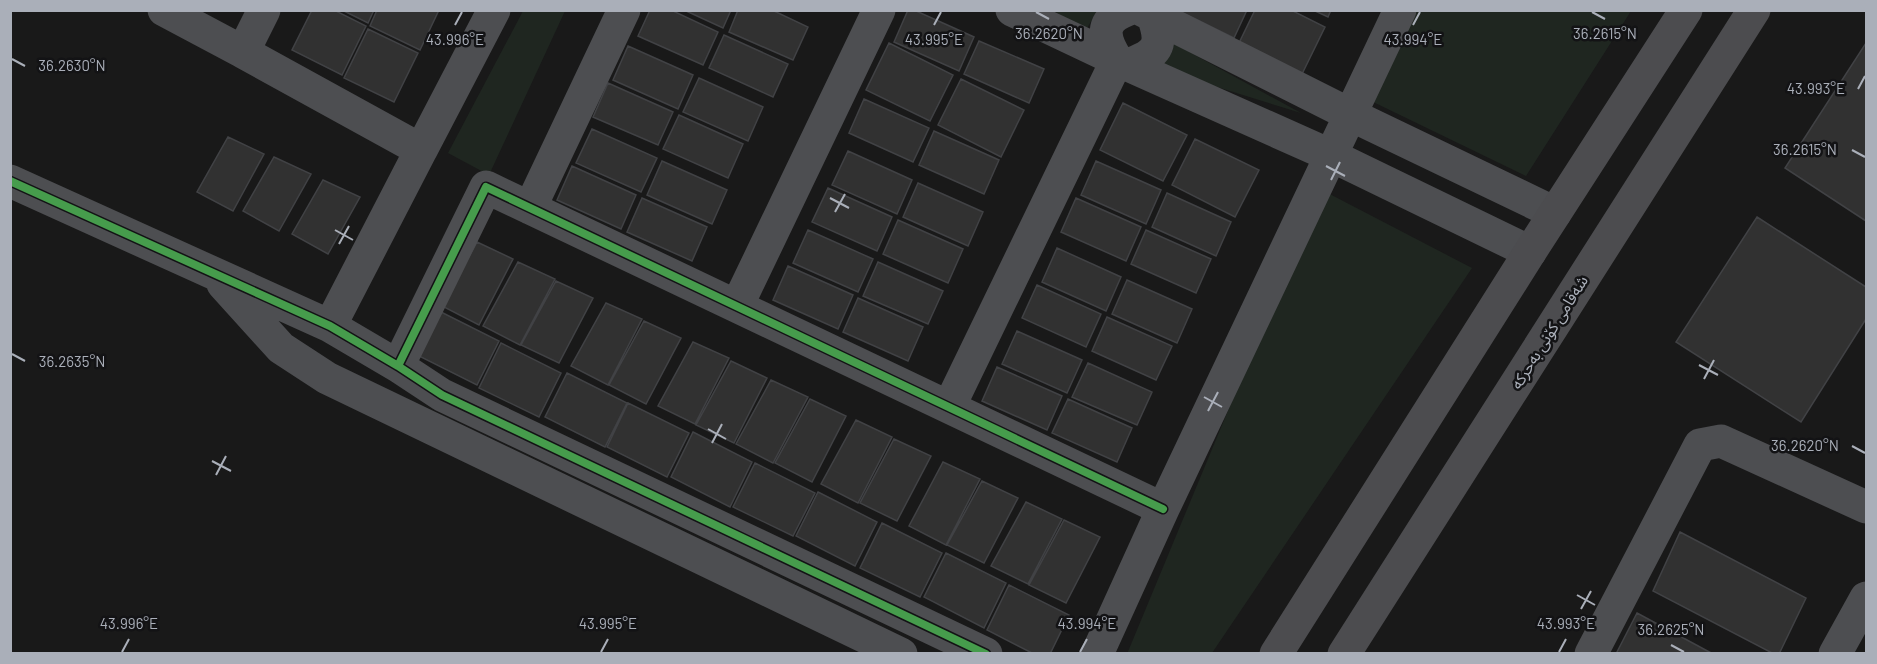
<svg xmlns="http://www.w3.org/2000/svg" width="1877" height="664" font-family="Barlow,'Noto Sans Arabic',sans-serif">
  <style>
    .green { fill: #1f2620 }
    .building { fill: #313131; stroke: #414245; stroke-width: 1.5 }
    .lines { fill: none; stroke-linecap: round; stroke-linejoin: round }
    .street { stroke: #4d4e51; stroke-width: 33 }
    .secondary { stroke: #4c4c4f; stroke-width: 33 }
    .cycleway-casing { stroke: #131315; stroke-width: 11 }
    .cycleway { stroke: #469c4c; stroke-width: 8 }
    .ticks { fill: none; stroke: #aaafb9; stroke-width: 2 }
    .labels { text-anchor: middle; stroke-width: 5; stroke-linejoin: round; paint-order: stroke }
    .street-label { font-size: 16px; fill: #aaafb9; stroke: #131315 }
    .ticks-label { font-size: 15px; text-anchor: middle; fill: #aaafb9; stroke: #131315; stroke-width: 5; stroke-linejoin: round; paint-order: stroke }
  </style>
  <rect width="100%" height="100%" fill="#191919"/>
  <!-- green -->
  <path class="green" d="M523,11H565L489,175L448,153Z
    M1054,11H1097L1086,30Z
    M1409,11H1631L1526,176L1367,99Z
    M1171,42L1301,113L1159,69Z
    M1320,189L1472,268L1212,653L1127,654Z"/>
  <!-- building -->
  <path class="building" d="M312,10H334L366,26L342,75L292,50Z
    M342,10H374L368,23Z
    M377,10H439L420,50L370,26Z
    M650,10H671L718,32L703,65L638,36Z
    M684,10H731L723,28Z
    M738,10H772L808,27L793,60L729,32Z
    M908,10H914L974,37L959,71L894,42Z
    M1177,10H1247L1234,38Z
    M1255,10H1291L1325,27L1302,74L1239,43Z
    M1313,10H1331L1328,17Z
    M368,29L418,53L394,102L344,78Z
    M724,35L788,64L773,97L709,68Z
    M979,41L1044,69L1029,103L964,74Z
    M889,43L953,75L930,121L866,90Z
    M1866,43V221L1785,168Z
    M628,46L693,75L678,109L613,80Z
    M699,78L763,107L748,141L683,112Z
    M961,79L1024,110L1001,157L938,125Z
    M608,83L673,112L658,145L593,117Z
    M864,99L929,128L913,162L849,133Z
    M1123,103L1187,135L1163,181L1100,150Z
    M679,115L743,144L728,178L663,149Z
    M592,129L657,158L641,192L576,163Z
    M934,131L999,160L984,194L919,165Z
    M228,137L264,154L233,211L197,192Z
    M1195,139L1259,170L1235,217L1172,185Z
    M848,151L912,180L897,214L832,185Z
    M274,157L311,174L279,231L243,211Z
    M662,161L727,190L712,224L647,195Z
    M1096,161L1161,190L1146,224L1081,195Z
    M572,166L636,195L621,229L557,200Z
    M323,180L360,197L328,254L292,234Z
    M918,183L983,212L968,246L903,217Z
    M828,188L892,217L877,251L812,222Z
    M1167,193L1231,222L1216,256L1152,227Z
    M642,198L707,227L692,261L627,232Z
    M1076,198L1141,227L1126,261L1061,232Z
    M1757,217L1866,287V319L1801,422L1676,342Z
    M898,220L963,249L948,283L883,254Z
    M808,230L873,259L858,292L793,263Z
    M1146,230L1211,259L1196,293L1131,264Z
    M477,242L513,259L479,325L442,306Z
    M1057,248L1121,277L1106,311L1042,282Z
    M518,262L555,279L520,345L483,326Z
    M878,262L943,291L928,324L863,296Z
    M788,266L853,295L838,329L773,300Z
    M1127,280L1192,309L1177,343L1112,314Z
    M556,281L593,298L559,363L521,345Z
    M1037,285L1101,314L1086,347L1022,318Z
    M858,298L923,327L908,361L843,332Z
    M606,303L642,319L608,385L571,366Z
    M439,311L499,341L477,385L417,355Z
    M1107,317L1172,346L1156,380L1092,351Z
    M644,321L681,338L646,404L609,385Z
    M1017,331L1082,360L1067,393L1002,364Z
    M693,342L729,358L695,424L658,406Z
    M501,343L561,373L539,417L479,388Z
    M731,361L767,378L734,443L696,425Z
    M1088,363L1152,392L1137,425L1072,397Z
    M997,367L1062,396L1047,430L982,401Z
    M567,373L627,403L605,447L545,417Z
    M771,380L808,397L773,463L736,444Z
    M810,399L846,416L812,482L775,463Z
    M1068,399L1132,428L1117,462L1052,433Z
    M628,403L689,433L667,477L607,447Z
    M856,420L892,437L858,503L821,484Z
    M693,432L752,462L730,507L671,477Z
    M894,439L931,456L897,521L860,503Z
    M943,462L980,479L946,545L909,526Z
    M755,463L815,493L793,536L733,507Z
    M982,481L1018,498L984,563L947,545Z
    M818,492L877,522L855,566L796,536Z
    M1026,502L1062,519L1028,584L991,566Z
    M1064,520L1100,537L1066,603L1029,585Z
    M882,523L942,553L920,597L860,568Z
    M1680,532L1806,598L1779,654H1774L1653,591Z
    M946,553L1006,583L984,628L924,597Z
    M1009,585L1069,615L1050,654H1034L987,630Z
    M1637,613L1713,654H1616Z"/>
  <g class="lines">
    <!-- street -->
    <path class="street" d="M164,10L243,52L264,10
      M1012,10L1128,65L1332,156L1530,252
      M1142,10L1351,115L1555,213
      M243,52L421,150L330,326
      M1128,65C1157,54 1164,47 1153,16
      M421,150L494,10
      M10,181L330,326L398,366L442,395L986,654
      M530,208L624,10
      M223,284L281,348L327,378L901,654
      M737,306L879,10
      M398,366L486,187L1163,509
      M949,407L1117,60C1103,38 1099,21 1127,10
      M1097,654L1163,509L1400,10
      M1591,654L1700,445L1721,441L1866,507
      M1835,654L1866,598"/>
    <!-- secondary -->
    <path class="secondary" d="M1276,654L1530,252L1686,10
      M1344,654L1754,10"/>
    <!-- cycleway casing -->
    <g class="cycleway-casing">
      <path id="cycleway" d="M10,181L330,326L398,366L442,395L986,654
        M398,366L486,187L1163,509"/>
    </g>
    <!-- cycleway -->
    <use href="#cycleway" class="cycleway"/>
  </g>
  <!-- ticks -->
  <path class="ticks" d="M1036,12L1049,19M1592,12L1605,19M455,25L462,12M934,25L941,12M1413,25L1420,12M12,59L25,66M1858,89L1865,76M1852,150L1865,157M1326,166L1345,176M1331,180L1340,162M830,198L849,208M835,212L845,194M335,230L353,240M339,244L349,226M12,354L25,361M1699,365L1718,375M1704,379L1714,360M1204,397L1222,407M1208,411L1218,392M708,429L726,439M712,443L722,424M1852,446L1865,453M212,461L231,471M216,475L226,456M1577,595L1595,605M1581,609L1591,591M1671,645L1684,652M122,652L129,639M601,652L608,639M1080,652L1087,639M1559,652L1566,639"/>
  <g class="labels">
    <!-- street labels -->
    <g class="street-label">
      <text transform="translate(1549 332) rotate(-58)" y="6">شەقامی کۆنی بەحرکە</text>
    </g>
  </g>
  <g class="ticks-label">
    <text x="1049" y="39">36.2620°N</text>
    <text x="1605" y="39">36.2615°N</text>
    <text x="455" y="45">43.996°E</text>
    <text x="934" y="45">43.995°E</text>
    <text x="1413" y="45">43.994°E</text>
    <text x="72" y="71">36.2630°N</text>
    <text x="1816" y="94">43.993°E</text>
    <text x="1805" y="155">36.2615°N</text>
    <text x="72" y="367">36.2635°N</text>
    <text x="1805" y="451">36.2620°N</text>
    <text x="129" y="629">43.996°E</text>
    <text x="608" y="629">43.995°E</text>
    <text x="1087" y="629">43.994°E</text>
    <text x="1566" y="629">43.993°E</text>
    <text x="1671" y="635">36.2625°N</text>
  </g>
  <!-- border -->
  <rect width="1877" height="664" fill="none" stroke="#aaafb9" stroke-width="24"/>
</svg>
